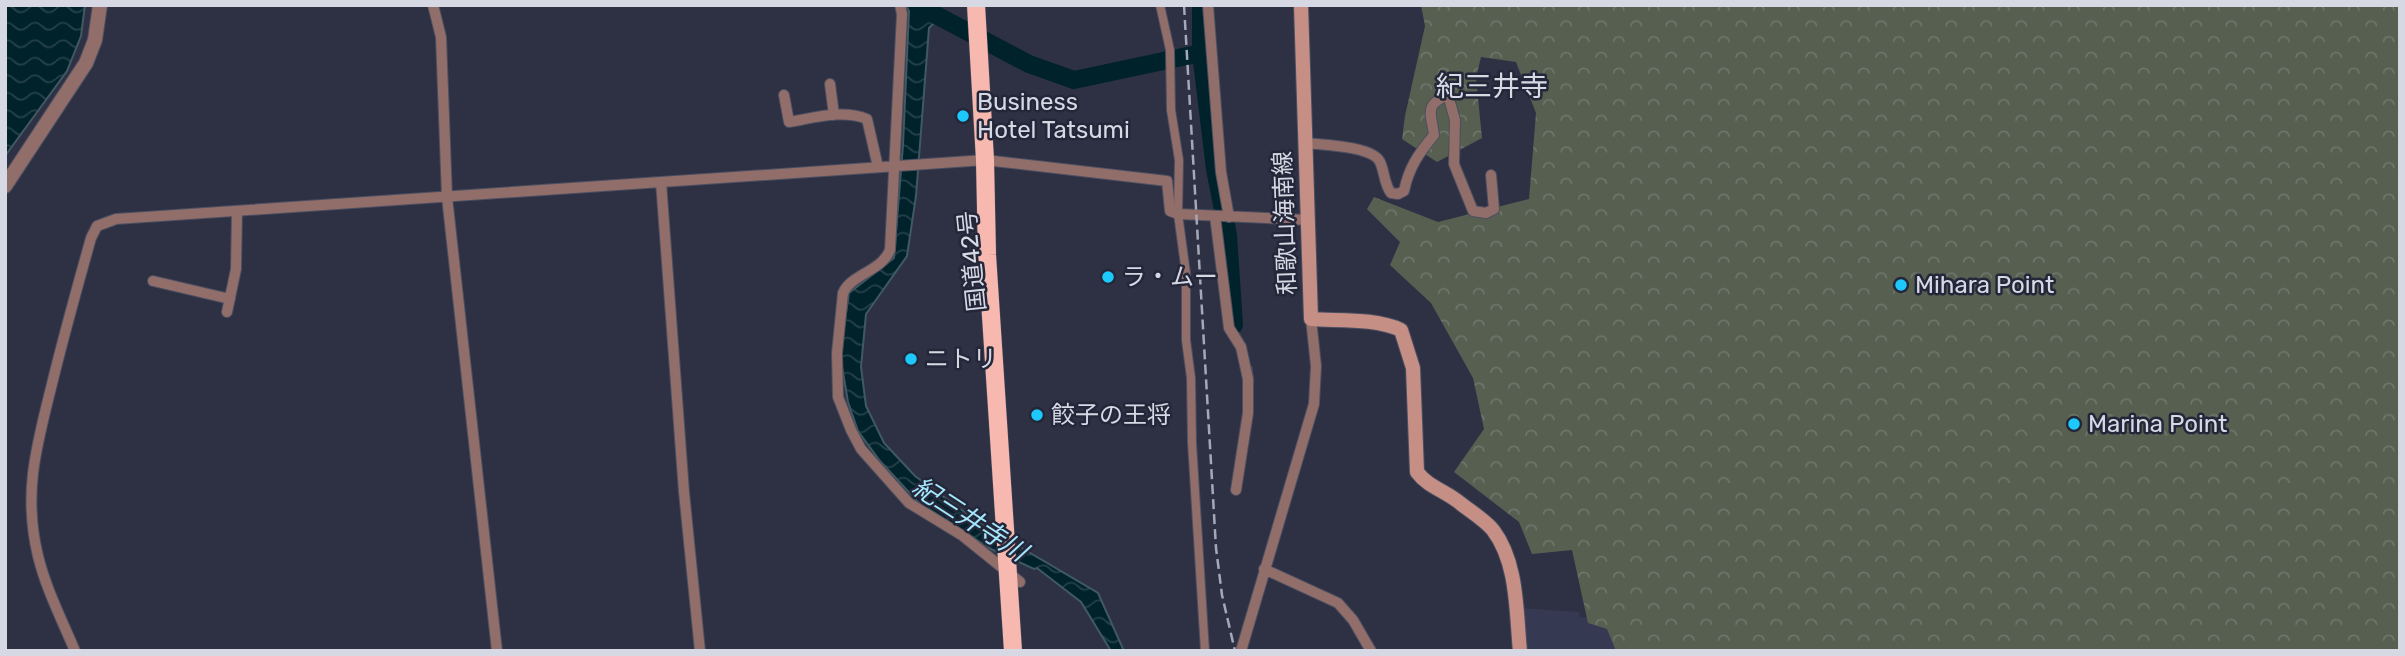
<svg xmlns="http://www.w3.org/2000/svg" width="2405" height="656" font-family="Rubik,'Noto Sans JP',sans-serif">
  <style>
    .built { fill: #353952 }
    .forest { fill: url(#forest-crowns) }
    .water { fill: url(#water-waves); stroke: #405962; stroke-width: 2 }
    .lines { fill: none; stroke-linecap: round; stroke-linejoin: round }
    .stream { stroke: #405962; stroke-width: 2.5 }
    .river { stroke: #00222b; stroke-width: 18 }
    .pedestrian-casing { stroke: #4c4f61; stroke-width: 10 }
    .minor-casing { stroke: #4c4f61; stroke-width: 12 }
    .tertiary-casing { stroke: #4c4f61; stroke-width: 16 }
    .secondary-casing { stroke: #4c4f61; stroke-width: 16 }
    .trunk-casing { stroke: #4c4f61; stroke-width: 19 }
    .pedestrian { stroke: #916e69; stroke-width: 8 }
    .minor { stroke: #916e69; stroke-width: 10 }
    .tertiary { stroke: #916e69; stroke-width: 14 }
    .secondary { stroke: #c68f86; stroke-width: 14 }
    .trunk { stroke: #f7b9af; stroke-width: 18 }
    .rail { stroke: #a5a8b6; stroke-width: 2.5; stroke-dasharray: 10 5; stroke-linecap: butt }
    .poi-dot { fill: #1dc9fc; stroke: #242739; stroke-width: 2.5 }
    .labels { text-anchor: middle; stroke-width: 5; stroke-linejoin: round; paint-order: stroke }
    .poi-label { font-size: 24px; fill: #d6d8e4; stroke: #242739; text-anchor: start }
    .street-label { font-size: 24px; fill: #d6d8e4; stroke: #242739 }
    .water-label { font-size: 26px; font-style: italic; fill: #a4e6fb; stroke: #242739 }
    .quarter-label { font-size: 28px; fill: #d6d8e4; stroke: #242739 }
  </style>
  <defs>
    <pattern id="forest-crowns" width="20" height="18" patternUnits="userSpaceOnUse" patternTransform="scale(1.75)"><rect width="20" height="18" fill="#575f51"/><path d="M2 6a3 3 0 1 1 6 0M12 15a3 3 0 1 1 6 0" fill="none" stroke="#6e756a"/></pattern>
    <pattern id="water-waves" width="16" height="10" patternUnits="userSpaceOnUse" patternTransform="scale(1.75)"><rect width="16" height="10" fill="#00222b"/><path d="M0 5q4-4 8 0t8 0" fill="none" stroke="#24414a"/></pattern>
  </defs>
  <rect width="100%" height="100%" fill="#2e3144"/>
  <!-- built -->
  <path class="built" d="M1519,608L1579,612L1580,617L1600,618L1624,651H1524Z"/>
  <!-- forest -->
  <path class="forest" d="M1421,5H2400V651H1616L1607,629L1588,623L1572,550L1532,554L1519,522L1454,472L1484,429L1473,378L1431,303L1390,265L1400,242L1367,209L1374,197L1438,222L1529,199L1536,113L1516,62L1481,57L1476,78L1482,138L1437,162L1402,139L1405,116L1425,26Z"/>
  <!-- water -->
  <path class="water" d="M5,5H85L81,36L67,71L5,156Z
    M906,5H933L955,17L952,30L934,23L929,28L916,196L907,256L866,314L861,367L866,406L884,443L915,476L981,524L1098,593L1124,651H1111L1081,602L1037,568L1034,569L991,549L918,502L880,461L858,431L848,402L840,354L849,293L894,258L903,145L909,11Z"/>
  <g class="lines">
    <!-- stream -->
    <path class="stream" d="M1234,325L1246,347
      M1251,367L1253,381"/>
    <!-- river -->
    <path class="river" d="M917,5L1029,64L1074,80L1201,53
      M1201,5V53L1215,169L1228,235L1234,325"/>
    <!-- pedestrian casing -->
    <g class="pedestrian-casing">
      <path id="pedestrian" d="M1160,5L1170,50L1171,110L1179,160L1178,214L1186,273V340L1191,378L1192,443L1205,651"/>
    </g>
    <!-- minor casing -->
    <g class="minor-casing">
      <path id="minor" d="M433,5L441,37L447,197L497,651
        M900,5L902,14L890,250C881,272 851,274 843,293L837,353L838,397L851,430L861,449L909,503L963,536L1020,582
        M1208,5L1221,172L1229,217
        M830,84L834,115
        M784,95L789,122C814,118 843,109 867,119L878,167
        M1306,143C1322,145 1373,146 1380,162C1385,173 1384,184 1391,193L1398,194L1404,191C1409,167 1419,153 1434,135C1431,113 1424,105 1448,95L1455,120L1454,164L1473,211L1486,213L1494,209L1491,175
        M661,182L684,492L700,651
        M1215,216L1229,328L1241,347L1248,379V413L1236,490
        M153,281L230,299
        M227,312L236,269L237,211
        M1264,569L1338,603L1353,620L1371,651
        M75,651C62,620 46,589 38,556C23,494 36,448 51,388C63,338 77,288 91,238L97,226L116,219L985,160L1167,181L1170,211L1178,214L1308,220
        M1241,651L1314,404L1316,366L1311,319"/>
    </g>
    <!-- tertiary casing -->
    <g class="tertiary-casing">
      <path id="tertiary" d="M5,186L86,63L95,40L100,5"/>
    </g>
    <!-- secondary casing -->
    <g class="secondary-casing">
      <path id="secondary" d="M1301,5L1311,319C1340,321 1375,318 1401,330L1413,368L1417,472C1428,487 1446,491 1460,503C1470,511 1485,520 1493,530C1518,563 1516,612 1520,651"/>
    </g>
    <!-- trunk casing -->
    <g class="trunk-casing">
      <path id="trunk" d="M976,5L985,160L987,255L1013,651"/>
    </g>
    <!-- pedestrian -->
    <use href="#pedestrian" class="pedestrian"/>
    <!-- minor -->
    <use href="#minor" class="minor"/>
    <!-- tertiary -->
    <use href="#tertiary" class="tertiary"/>
    <!-- secondary -->
    <use href="#secondary" class="secondary"/>
    <!-- trunk -->
    <use href="#trunk" class="trunk"/>
    <!-- rail -->
    <path class="rail" d="M1184,5L1216,548L1222,595L1235,651"/>
  </g>
  <!-- markers -->
  <g class="poi-dot">
    <circle cx="963" cy="116" r="7"/>
    <circle cx="1108" cy="277" r="7"/>
    <circle cx="1901" cy="285" r="7"/>
    <circle cx="911" cy="359" r="7"/>
    <circle cx="1037" cy="415" r="7"/>
    <circle cx="2074" cy="424" r="7"/>
  </g>
  <g class="labels">
    <!-- poi labels -->
    <g class="poi-label">
      <text x="977" y="110">Business<tspan x="977" dy="28">Hotel Tatsumi</tspan></text>
      <text x="1122" y="285">ラ・ムー</text>
      <text x="1915" y="293">Mihara Point</text>
      <text x="925" y="367">ニトリ</text>
      <text x="1051" y="423">餃子の王将</text>
      <text x="2088" y="432">Marina Point</text>
    </g>
    <!-- street labels -->
    <g class="street-label">
      <text transform="translate(1285 223) rotate(-92)" y="8">和歌山海南線</text>
      <text transform="translate(972 261) rotate(-96)" y="8">国道42号</text>
    </g>
    <!-- water labels -->
    <g class="water-label">
      <text transform="translate(970 519) rotate(33)" y="9">紀三井寺川</text>
    </g>
    <!-- quarter labels -->
    <g class="quarter-label">
      <text x="1492" y="96">紀三井寺</text>
    </g>
  </g>
  <!-- border -->
  <rect width="2405" height="656" fill="none" stroke="#d6d8e4" stroke-width="14"/>
</svg>
